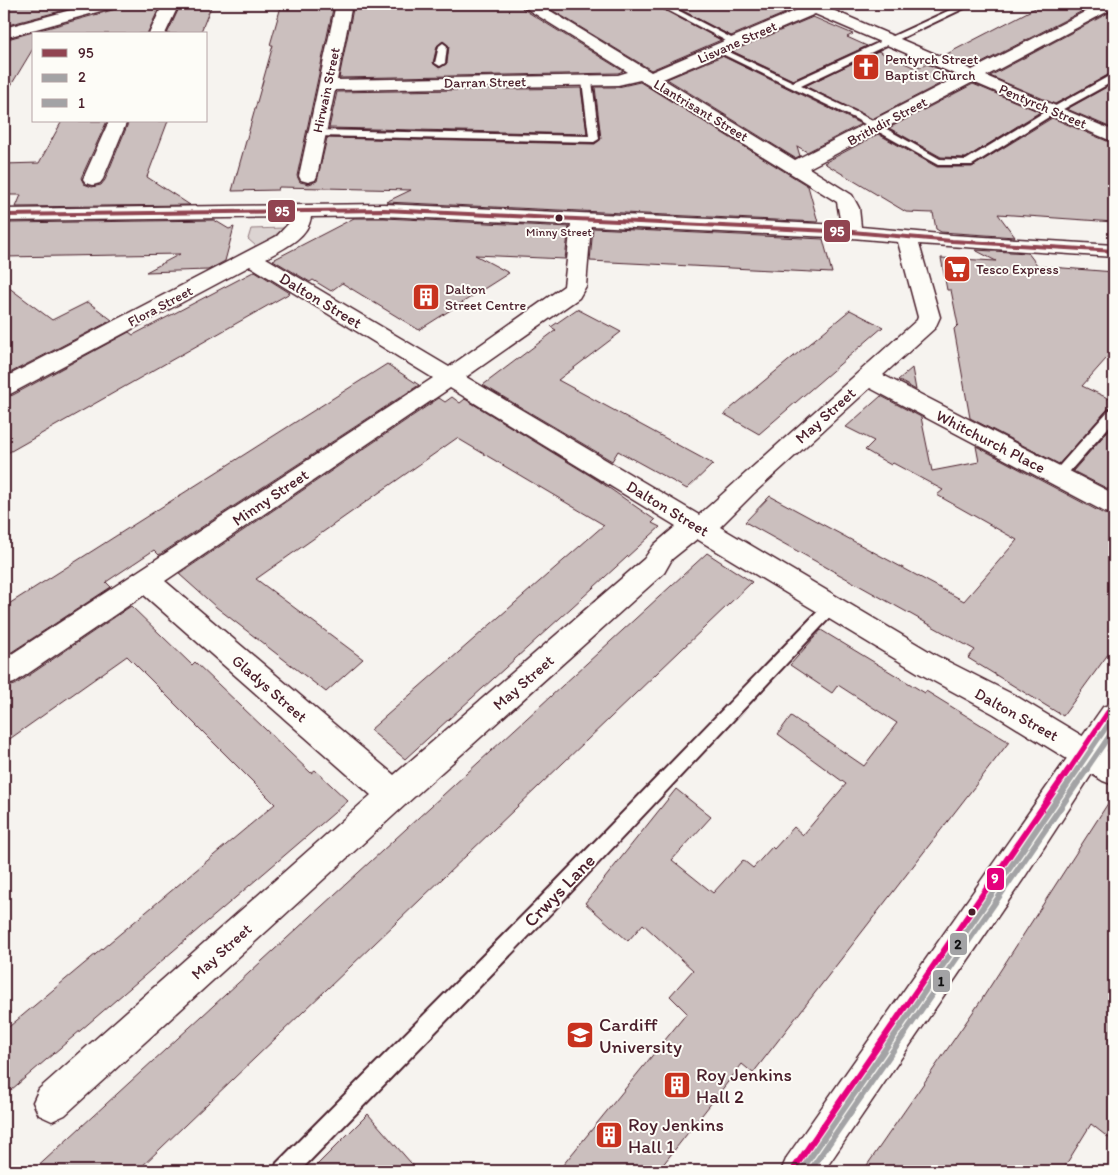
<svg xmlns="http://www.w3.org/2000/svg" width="1118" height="1175" font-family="Itim,sans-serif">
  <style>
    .green { fill: #dcd4d2; stroke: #937a7e }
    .building { fill: #cbbfbe; stroke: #4a1f2b; fill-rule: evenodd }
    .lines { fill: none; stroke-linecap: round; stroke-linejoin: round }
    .lane-casing { stroke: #4a1f2b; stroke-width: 4 }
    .street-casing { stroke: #4a1f2b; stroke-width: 3 }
    .primary-casing { stroke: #4a1f2b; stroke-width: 3 }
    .lane { fill: #fdfcf7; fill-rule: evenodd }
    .street { fill: #fdfcf7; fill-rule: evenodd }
    .primary { fill: #fdfcf7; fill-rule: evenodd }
    .bus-1-casing { stroke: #fdfcf7; stroke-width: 7 }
    .bus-2-far1-casing { stroke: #fdfcf7; stroke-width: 9 }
    .bus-2-casing { stroke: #fdfcf7; stroke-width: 10 }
    .bus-3-far1-casing { stroke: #fdfcf7; stroke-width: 9 }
    .bus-3-casing { stroke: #fdfcf7; stroke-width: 10 }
    .bus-4-far1-casing { stroke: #fdfcf7; stroke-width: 9 }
    .bus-4-casing { stroke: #fdfcf7; stroke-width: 10 }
    .bus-1 { stroke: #914451; stroke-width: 4 }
    .bus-2-far1 { stroke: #a3a3a5; stroke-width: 5 }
    .bus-2 { stroke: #a3a3a5; stroke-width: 6 }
    .bus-3-far1 { stroke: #a3a3a5; stroke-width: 5 }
    .bus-3 { stroke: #a3a3a5; stroke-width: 6 }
    .bus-4-far1 { stroke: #e5007d; stroke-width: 5 }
    .bus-4 { stroke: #e5007d; stroke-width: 6 }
    .bus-dot { fill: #4a1f2b; stroke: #fdfcf7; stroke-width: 2 }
    .labels { text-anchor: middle; stroke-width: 4; stroke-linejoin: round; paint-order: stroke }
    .far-bus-label { font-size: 12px; fill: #4a1f2b; stroke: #fdfcf7 }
    .far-street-label { font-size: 14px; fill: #4a1f2b; stroke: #fdfcf7 }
    .far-poi-label { font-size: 14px; fill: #4a1f2b; stroke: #fdfcf7; text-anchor: start }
    .street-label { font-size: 16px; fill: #4a1f2b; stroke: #fdfcf7 }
    .near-street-label { font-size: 19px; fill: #4a1f2b; stroke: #fdfcf7 }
    .near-poi-label { font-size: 19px; fill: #4a1f2b; stroke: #fdfcf7; text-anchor: start }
    .line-badge { stroke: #fdfcf7; stroke-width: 2 }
    .badge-label { font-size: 14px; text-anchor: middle; font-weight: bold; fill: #fff }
    .pale-badge-label { font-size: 14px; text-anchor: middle; font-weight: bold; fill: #111 }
  </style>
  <rect width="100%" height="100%" fill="#f6f3ef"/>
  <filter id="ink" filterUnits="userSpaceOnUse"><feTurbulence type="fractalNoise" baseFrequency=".02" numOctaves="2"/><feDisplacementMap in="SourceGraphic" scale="10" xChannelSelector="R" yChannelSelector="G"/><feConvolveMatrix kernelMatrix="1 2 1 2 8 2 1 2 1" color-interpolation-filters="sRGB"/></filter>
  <g filter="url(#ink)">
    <!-- green -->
    <path class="green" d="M284,228L273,237L256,246L248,239L251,229Z"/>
    <!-- building -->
    <path class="building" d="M4,4H87L4,26Z
      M120,4H161L147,34H34V47L4,97V40L116,9Z
      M181,4H212L200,34H167Z
      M307,4H334L297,176L300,182L309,184L317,181L327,138L595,144L601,139L595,87H618L640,82L808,186L818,222L386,202L411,190L279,187L278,190L232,191L273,45H270L280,10L282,7H306Z
      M354,4H519L523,9L623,71L618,73L339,78ZM443,41L449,46L447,63L439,68L433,63L437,46Z
      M542,4H654L721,40L651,70Z
      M670,4H784L795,9L731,36Z
      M1043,4H1096L972,68L943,56Z
      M1114,10V72L1055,104L990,76Z
      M813,17L853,34L847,37L867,46L793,80L732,51Z
      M878,51L913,67L916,65L921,67L927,64L955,76L872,119L805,86Z
      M722,56L853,120L861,124L807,152L797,146L800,156L795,158L667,79Z
      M1114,83V129L1067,109Z
      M973,84L1040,112L966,158L941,157L889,128Z
      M581,88L587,134L329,128L337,92Z
      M1052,118L1114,144V222L998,214L1015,237L941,232L936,229L933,213L906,212L824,163L878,134L937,167H972Z
      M62,121H107L81,178L84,184L92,187L101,185L105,180L129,121H168L147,177L190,205L16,207L21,195H4V164L39,163Z
      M354,218H384L569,227L565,259L475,255L509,273L419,330L342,283L331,291L313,280L310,282L273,260Z
      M214,220L229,229L234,227L225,261L208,270L146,272L180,254L4,257V239L10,223Z
      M593,228L823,239L832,273L590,261Z
      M975,250L1028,253L1038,266L1114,272V350L1082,386L1114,401V407L1108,409L1059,464L970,418L954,329L958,325L951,290H947L941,258L996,261Z
      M255,271L290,293L4,455V398L13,395L129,332L133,335Z
      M4,284L52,320L88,302L112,320L4,376Z
      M577,309L621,332L558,380L713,464L687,489L618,451L612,461L483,385L556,330L551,327Z
      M850,310L883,327L759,434L724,414Z
      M387,364L419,385L159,555L154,550L106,582L111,587L4,657V607Z
      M912,368L916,390L898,380Z
      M881,396L921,417L932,471L979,462L976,446L1104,514L1114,516V646L1063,716L968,658L975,650L745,522L770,496L964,601L1017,540L937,495L943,490L893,463L891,465L865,450L874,441L846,427Z
      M452,397L460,403L465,399L599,481L655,520L652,523L660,527L405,759L370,730L604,525L457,438L256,579L363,659L326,692L216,607L179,574L439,398L445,402Z
      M1114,424V492L1073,471Z
      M707,553L752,582L137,1171H33Z
      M131,606L192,665L195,662L311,773L315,770L348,801L4,1096V1031L275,804L127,656L4,743V688L15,685Z
      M821,630L925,693L926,691L1009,742L753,1073L742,1064L658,1171H558L687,1013L670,996L693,970L643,924L628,941L585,903L676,789L711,817L672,860L713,893L743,860L753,868L772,847L774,849L794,827L803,835L846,784L778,734L791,716L864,766L897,723L838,685L832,693L790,665Z
      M1114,794V1142L1091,1124L1062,1171H863L982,999Z
      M368,1114L418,1171H311Z"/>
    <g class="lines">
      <!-- lane casing -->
      <g class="lane-casing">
        <path id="lane" d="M656,4H666L739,42L738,44H732Z
          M963,4H973L801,86L860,114L940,159L966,160L1041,114L1111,75L1114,74V81L1047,118L972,165H938L854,118L714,50L715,48H721L793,82Z
          M443,43L447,46L445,63L440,66L435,63L439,46Z
          M587,78L592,81L599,139L594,142L317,136L312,133L317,130L589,136L582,81Z
          M1114,409V421L1063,479H1053L1051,476L1053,473L1109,410Z
          M831,601L836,603L839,607L836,611L554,910L300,1171H274L277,1163L540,898L826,603Z"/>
      </g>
      <!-- street casing -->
      <g class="street-casing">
        <path id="street" d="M93,4H118L115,7L4,38V28Z
          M163,4H179L165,34H149Z
          M336,4H352L337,80L618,75L628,72L524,7L521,4H539L651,72L802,8L798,4H832L828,8L972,70L1100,4H1114V8L986,76L1114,131V142L973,82L809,168L852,195L859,208L861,227L952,235L1114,245V257L919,244L940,317L935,328L883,375L1114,494V514L1105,512L870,388L753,494L720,527L937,656L1016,696L1114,755V785L1103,781L994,714L917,672L697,539L672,559L664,573L405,805L65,1115L52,1121L39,1115L33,1102L39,1089L371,795L144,595L14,683L4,686V659L433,378L250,266L12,393L4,396V378L277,236L290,222L291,217L4,221V209L384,204L841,225L837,202L640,80L618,85L335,90L317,176L315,180L308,182L301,180L299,176ZM815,14L959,76L795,160L663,79ZM384,216L571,225L564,286L449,367L266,258C283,249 308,238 311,217ZM591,226L852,238L898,242L918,317L917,320L699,515L466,377L579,298L586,286ZM450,388L676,526L654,545L644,559L394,775L165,581Z
          M109,121H127L103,179L100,183L93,185L86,183L83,179Z"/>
      </g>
      <!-- primary casing -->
      <g class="primary-casing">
        <path id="primary" d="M1114,703V740L1024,878L824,1171H781L787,1157L1103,707Z"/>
      </g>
      <!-- lane -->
      <use href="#lane" class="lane"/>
      <!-- street -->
      <use href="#street" class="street"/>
      <!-- primary -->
      <use href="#primary" class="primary"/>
      <!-- bus-1 casing -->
      <g class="bus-1-casing">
        <path id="bus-1" d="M4,215L384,210L852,232L952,241L1114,251"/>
      </g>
      <!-- bus-2-far1 casing -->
      <g class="bus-2-far1-casing">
        <path id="bus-2-far1" d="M1077,770L1114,716"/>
      </g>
      <!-- bus-2 casing -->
      <g class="bus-2-casing">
        <path id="bus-2" d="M801,1171L1078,769"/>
      </g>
      <!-- bus-3-far1 casing -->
      <g class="bus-3-far1-casing">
        <path id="bus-3-far1" d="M1086,770L1114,729"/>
      </g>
      <!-- bus-3 casing -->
      <g class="bus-3-casing">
        <path id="bus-3" d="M810,1171L1087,769"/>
      </g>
      <!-- bus-4-far1 casing -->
      <g class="bus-4-far1-casing">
        <path id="bus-4-far1" d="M1069,770L1108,712"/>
      </g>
      <!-- bus-4 casing -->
      <g class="bus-4-casing">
        <path id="bus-4" d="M795,1167L1069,769"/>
      </g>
      <!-- bus-1 -->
      <use href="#bus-1" class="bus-1"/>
      <!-- bus-2-far1 -->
      <use href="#bus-2-far1" class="bus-2-far1"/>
      <!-- bus-2 -->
      <use href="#bus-2" class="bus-2"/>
      <!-- bus-3-far1 -->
      <use href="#bus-3-far1" class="bus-3-far1"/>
      <!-- bus-3 -->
      <use href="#bus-3" class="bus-3"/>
      <!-- bus-4-far1 -->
      <use href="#bus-4-far1" class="bus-4-far1"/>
      <!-- bus-4 -->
      <use href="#bus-4" class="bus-4"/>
    </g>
  </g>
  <!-- icons -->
  <defs>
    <g id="church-square" transform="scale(1.4375)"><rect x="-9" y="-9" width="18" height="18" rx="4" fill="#c8321e" stroke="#fdfcf7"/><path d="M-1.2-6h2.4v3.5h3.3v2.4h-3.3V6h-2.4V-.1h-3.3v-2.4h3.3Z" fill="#fff"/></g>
    <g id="supermarket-square" transform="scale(1.4375)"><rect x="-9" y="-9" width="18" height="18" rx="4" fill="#c8321e" stroke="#fdfcf7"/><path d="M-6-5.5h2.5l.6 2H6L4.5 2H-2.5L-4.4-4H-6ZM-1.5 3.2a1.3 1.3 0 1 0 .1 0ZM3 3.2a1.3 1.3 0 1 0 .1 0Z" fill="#fff"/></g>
    <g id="building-square" transform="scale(1.4375)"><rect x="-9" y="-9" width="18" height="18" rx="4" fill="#c8321e" stroke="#fdfcf7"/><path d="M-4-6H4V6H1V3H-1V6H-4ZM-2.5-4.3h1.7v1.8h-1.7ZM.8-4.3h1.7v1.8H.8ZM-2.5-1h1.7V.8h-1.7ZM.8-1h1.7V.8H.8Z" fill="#fff"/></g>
    <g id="university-square" transform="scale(1.4375)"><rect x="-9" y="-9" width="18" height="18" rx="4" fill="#c8321e" stroke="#fdfcf7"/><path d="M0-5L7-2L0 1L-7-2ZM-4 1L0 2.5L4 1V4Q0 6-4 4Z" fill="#fff"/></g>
  </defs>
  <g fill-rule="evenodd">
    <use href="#church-square" x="866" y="67"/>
    <use href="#supermarket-square" x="957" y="269"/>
    <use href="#building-square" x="426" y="297"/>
    <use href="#university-square" x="580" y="1035"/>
    <use href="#building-square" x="677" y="1085"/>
    <use href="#building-square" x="609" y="1135"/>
  </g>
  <!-- markers -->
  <g class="bus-dot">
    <circle cx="559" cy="218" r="4.5"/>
    <circle cx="972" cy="912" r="4.5"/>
  </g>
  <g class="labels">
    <!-- far-bus labels -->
    <g class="far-bus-label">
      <text x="559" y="236">Minny Street</text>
    </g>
    <!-- far-street labels -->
    <g class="far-street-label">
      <text transform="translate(737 42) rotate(-24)" y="5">Lisvane Street</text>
      <text transform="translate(485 82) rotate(-1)" y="5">Darran Street</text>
      <text transform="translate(326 90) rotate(-78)" y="5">Hirwain Street</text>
      <text transform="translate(1043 106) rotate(23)" y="5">Pentyrch Street</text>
      <text transform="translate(701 110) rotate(31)" y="5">Llantrisant Street</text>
      <text transform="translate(887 121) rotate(-28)" y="5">Brithdir Street</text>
      <text transform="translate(160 306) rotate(-28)" y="5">Flora Street</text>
    </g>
    <!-- far-poi labels -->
    <g class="far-poi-label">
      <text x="885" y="64">Pentyrch Street<tspan x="885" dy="16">Baptist Church</tspan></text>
      <text x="976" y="274">Tesco Express</text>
      <text x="445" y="294">Dalton<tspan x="445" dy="16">Street Centre</tspan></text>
    </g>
    <!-- street labels -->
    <g class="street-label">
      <text transform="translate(321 300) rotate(31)" y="6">Dalton Street</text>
      <text transform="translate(825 415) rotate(-42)" y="6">May Street</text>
      <text transform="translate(991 441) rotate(27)" y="6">Whitchurch Place</text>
      <text transform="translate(270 497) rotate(-34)" y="6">Minny Street</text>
      <text transform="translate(668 508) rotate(31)" y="6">Dalton Street</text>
      <text transform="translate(523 682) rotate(-41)" y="6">May Street</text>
      <text transform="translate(270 688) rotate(41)" y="6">Gladys Street</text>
      <text transform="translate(1017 714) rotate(29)" y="6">Dalton Street</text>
      <text transform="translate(221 951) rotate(-42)" y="6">May Street</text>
    </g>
    <!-- near-street labels -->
    <g class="near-street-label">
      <text transform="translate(559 890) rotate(-46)" y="7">Crwys Lane</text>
    </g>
    <!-- near-poi labels -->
    <g class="near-poi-label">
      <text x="599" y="1031">Cardiff<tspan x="599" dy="22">University</tspan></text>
      <text x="696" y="1081">Roy Jenkins<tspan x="696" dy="22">Hall 2</tspan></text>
      <text x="628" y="1131">Roy Jenkins<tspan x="628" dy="22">Hall 1</tspan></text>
    </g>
  </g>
  <g class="line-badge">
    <rect x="267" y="199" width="29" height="24" rx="5" fill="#914451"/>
    <rect x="823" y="219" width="28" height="24" rx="5" fill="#914451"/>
    <rect x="986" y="867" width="19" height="24" rx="5" fill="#e5007d"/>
    <rect x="949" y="932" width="19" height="24" rx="5" fill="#a3a3a5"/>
    <rect x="932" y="969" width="19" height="24" rx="5" fill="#a3a3a5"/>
  </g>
  <g class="badge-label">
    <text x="282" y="216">95</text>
    <text x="837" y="236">95</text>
    <text x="995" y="883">9</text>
  </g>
  <g class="pale-badge-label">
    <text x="958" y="949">2</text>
    <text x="941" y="986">1</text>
  </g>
  <!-- margin -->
  <rect width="1118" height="1175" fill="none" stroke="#fdfcf7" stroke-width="20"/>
  <rect x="10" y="10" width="1098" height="1155" fill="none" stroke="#4a1f2b" stroke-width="2" filter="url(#ink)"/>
  <!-- legend -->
  <rect x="32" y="32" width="175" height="90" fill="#fdfcf7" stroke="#b5a4a5"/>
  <rect x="42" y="49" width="25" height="8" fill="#914451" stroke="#b5a4a5"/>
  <text x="78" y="58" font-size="15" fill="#4a1f2b">95</text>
  <rect x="42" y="74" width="25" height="8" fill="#a3a3a5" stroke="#b5a4a5"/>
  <text x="78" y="82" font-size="15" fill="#4a1f2b">2</text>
  <rect x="42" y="99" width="25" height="8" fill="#a3a3a5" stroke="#b5a4a5"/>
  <text x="78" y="108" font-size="15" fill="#4a1f2b">1</text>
</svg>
